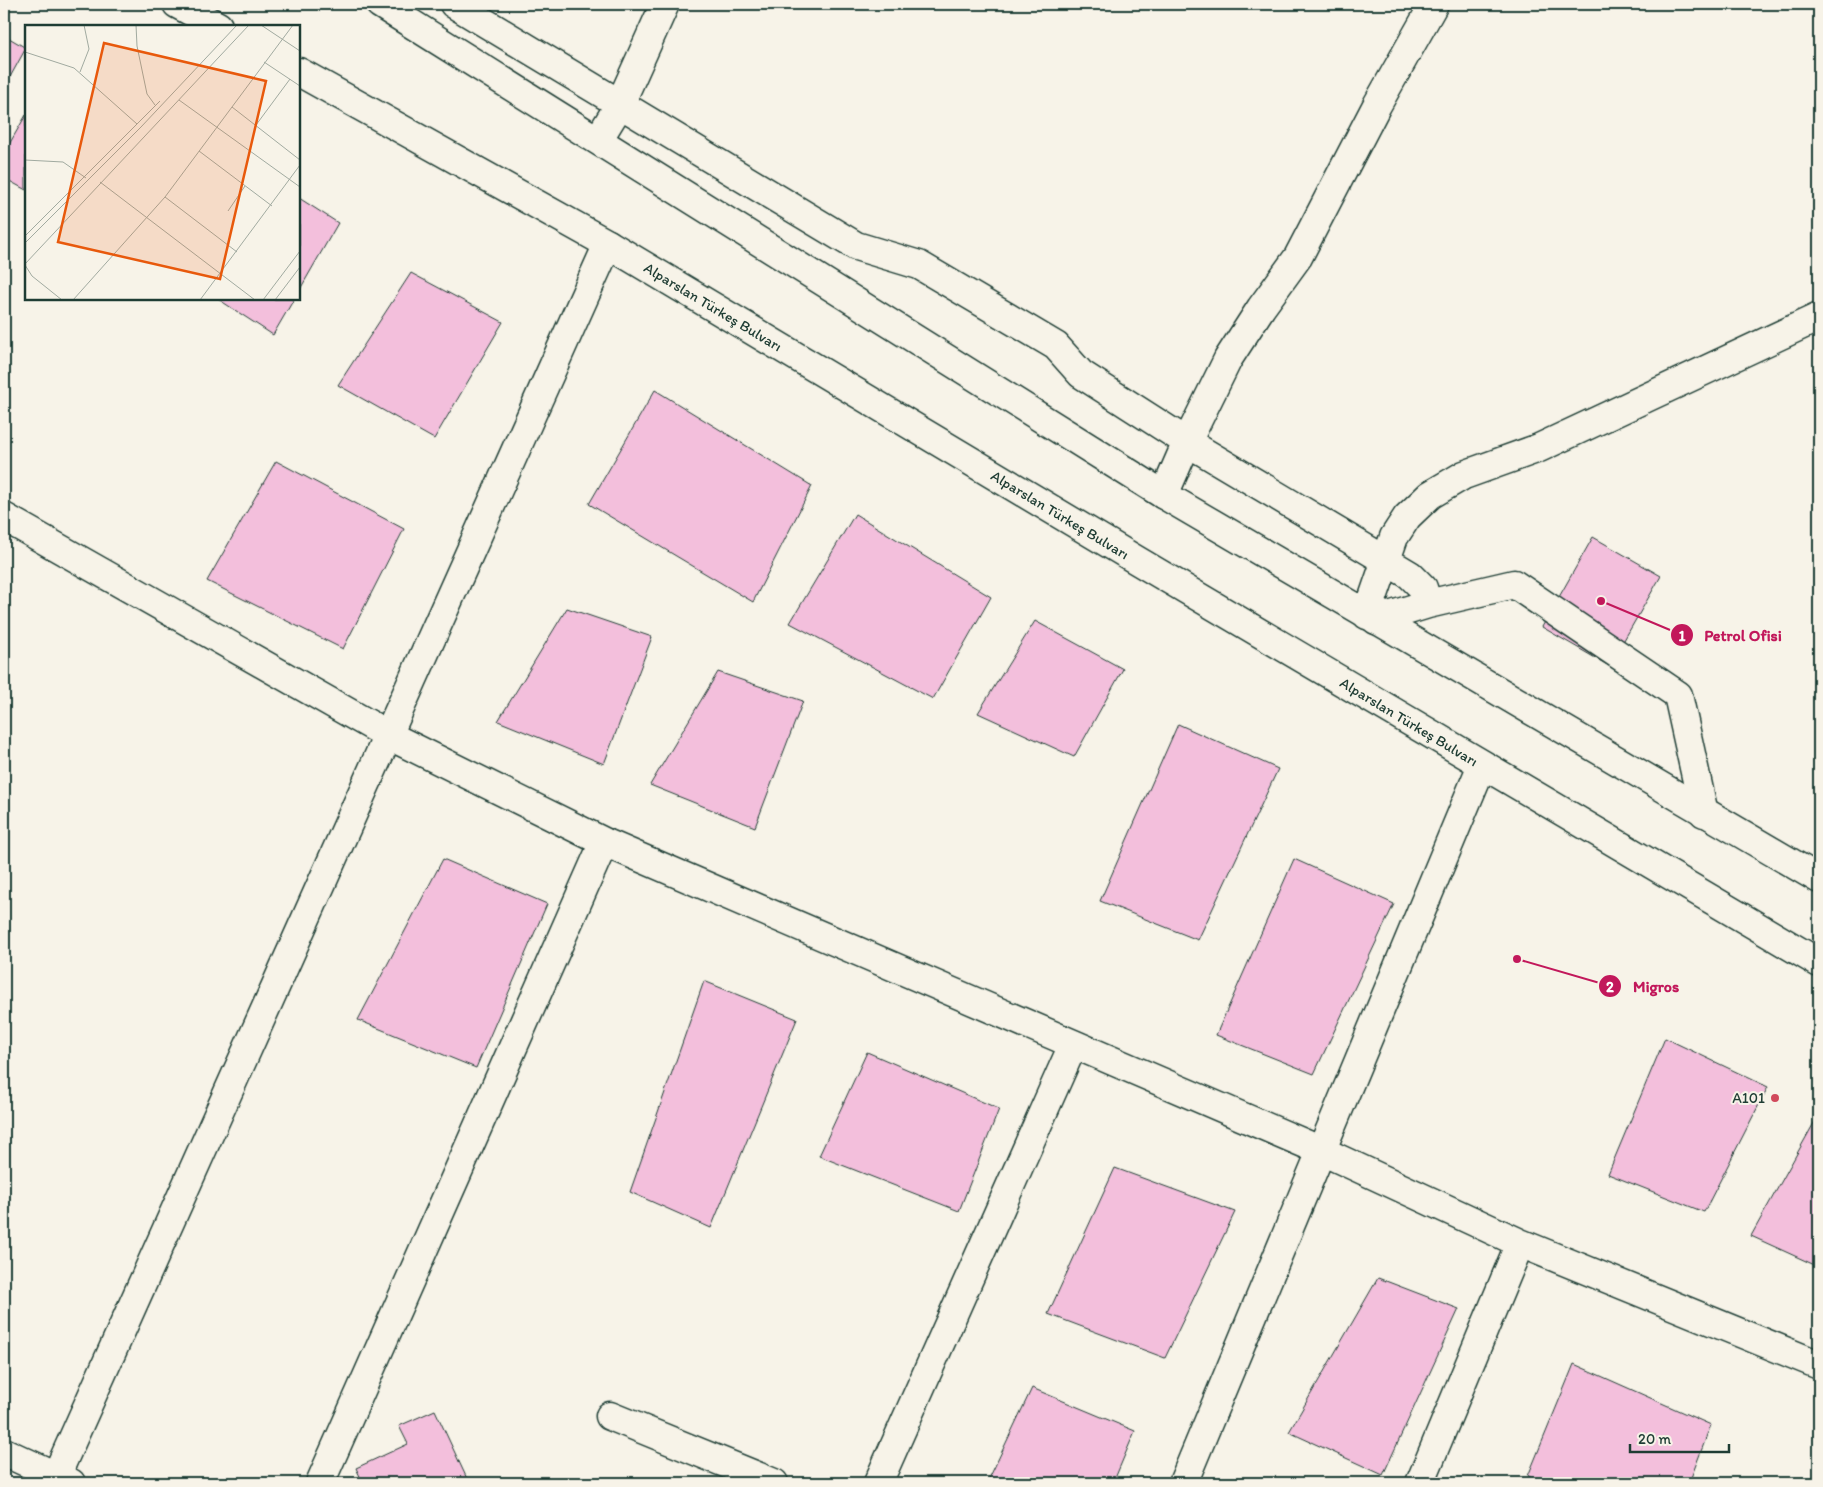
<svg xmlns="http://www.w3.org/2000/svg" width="1823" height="1487" font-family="Itim,sans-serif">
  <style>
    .building { fill: #f3bfdc; stroke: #1f3d34 }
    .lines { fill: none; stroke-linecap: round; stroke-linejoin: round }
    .minor-casing { stroke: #1f3d34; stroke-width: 31 }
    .major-casing { stroke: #1f3d34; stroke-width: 31 }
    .minor { stroke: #f7f3e8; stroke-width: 28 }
    .major { stroke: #f7f3e8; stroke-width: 28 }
    .poi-dot { fill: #d1495b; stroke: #f7f3e8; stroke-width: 2 }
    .labels { text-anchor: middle; stroke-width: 4; stroke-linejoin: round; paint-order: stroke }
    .street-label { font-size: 15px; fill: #1f3d34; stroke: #f7f3e8 }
    .poi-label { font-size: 15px; fill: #1f3d34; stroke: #f7f3e8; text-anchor: end }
    .inset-road { fill: none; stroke: #a1aaa0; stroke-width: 1 }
    .view { fill: #e8590c; fill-opacity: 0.15; stroke: #e8590c; stroke-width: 2.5 }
    .inset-edge { fill: none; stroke: #1f3d34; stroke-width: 2.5 }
    .leader { fill: none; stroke: #c2185b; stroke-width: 2 }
    .callout-dot { fill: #c2185b; stroke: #f7f3e8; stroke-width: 2 }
    .mark-label { font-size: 15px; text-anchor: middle; font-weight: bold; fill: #fff }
    .callout-label { font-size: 16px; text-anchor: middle; font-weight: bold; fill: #c2185b; stroke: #f7f3e8; stroke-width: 4; stroke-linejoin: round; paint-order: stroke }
  </style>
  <rect width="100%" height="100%" fill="#f7f3e8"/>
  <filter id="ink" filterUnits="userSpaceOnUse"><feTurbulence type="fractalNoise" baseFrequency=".02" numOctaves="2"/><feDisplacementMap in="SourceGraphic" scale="10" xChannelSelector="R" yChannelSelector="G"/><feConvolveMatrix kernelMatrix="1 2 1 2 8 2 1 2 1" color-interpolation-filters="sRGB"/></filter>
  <g filter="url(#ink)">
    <!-- building -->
    <path class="building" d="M4,35L26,48L4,88Z
      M26,115V190L4,178V153Z
      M299,198L338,223L299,291Z
      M411,273L503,322L434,439L338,385Z
      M218,299H294L273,335Z
      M655,390L812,486L753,602L589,504Z
      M276,461L404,529L343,649L207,581Z
      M855,514L991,597L933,699L790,623Z
      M1593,537L1661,576L1609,666L1542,627Z
      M567,608L652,637L604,764L498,721Z
      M1035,621L1123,669L1074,757L978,713Z
      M718,672L803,701L755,827L650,785Z
      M1178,724L1278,769L1198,940L1100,901Z
      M443,859L547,904L476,1068L358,1020Z
      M1294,859L1394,904L1314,1074L1216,1035Z
      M704,981L797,1019L711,1228L630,1192Z
      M1665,1038L1768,1087L1704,1212L1608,1174Z
      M867,1052L999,1109L959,1211L819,1156Z
      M1819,1114V1267L1751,1236Z
      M1115,1168L1235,1212L1165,1358L1048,1314Z
      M1378,1278L1459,1309L1383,1475L1289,1432Z
      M1574,1364L1711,1425L1689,1483H1544L1528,1476Z
      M1032,1388L1135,1431L1113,1483H987Z
      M435,1410L469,1483H363L356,1468L408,1444L399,1426Z"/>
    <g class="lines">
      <!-- minor casing -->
      <g class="minor-casing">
        <path id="minor" d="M454,4L856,246L919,265L1056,346L1081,374L1187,442L1410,575L1423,588L1428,604
          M598,140L620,104L665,4
          M1164,495L1187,442L1228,359L1261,308L1298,257L1377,105L1434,4
          M4,517L388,735L604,842L1322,1151L1520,1243L1819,1365
          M1367,615L1394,537L1407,517L1430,495L1464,475L1539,448L1819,317
          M1376,620L1428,604L1514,584L1678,695L1704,813
          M610,1416L774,1483
          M4,1452L71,1483
          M53,1483L608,244
          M320,1483L604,842
          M878,1483L1073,1045
          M1183,1483L1482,765
          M1420,1483L1520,1243"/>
      </g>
      <!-- major casing -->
      <g class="major-casing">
        <path id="major" d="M177,4L218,26
          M380,4L1164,495L1819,879
          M299,72L608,244L1138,561L1819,963"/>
      </g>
      <!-- minor -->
      <use href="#minor" class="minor"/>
      <!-- major -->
      <use href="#major" class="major"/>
    </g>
  </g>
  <!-- markers -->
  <circle class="poi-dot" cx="1775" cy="1098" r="5"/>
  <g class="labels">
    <!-- street labels -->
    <g class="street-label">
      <text transform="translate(713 307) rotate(31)" y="5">Alparslan Türkeş Bulvarı</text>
      <text transform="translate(1060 515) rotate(31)" y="5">Alparslan Türkeş Bulvarı</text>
      <text transform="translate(1409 722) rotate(31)" y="5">Alparslan Türkeş Bulvarı</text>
    </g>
    <!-- poi labels -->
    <g class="poi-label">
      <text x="1765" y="1103">A101</text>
    </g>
  </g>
  <!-- overview -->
  <g transform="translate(25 25)">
    <rect width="275" height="275" fill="#f7f3e8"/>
    <path class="inset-road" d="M111,0L112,21L122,69L130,80M236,0L275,26M0,27L49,43L112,99M239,37L275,61M55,47L64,24L59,0M154,75L275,162M207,82L275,135M231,100L265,54M174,126L247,181M0,135L38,137L61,153M75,157L230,275M140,172L212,227M203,186L220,161M0,211L135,76M0,218L116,102L212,0M0,239L224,0M0,240L7,251L37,275M48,275L140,172L268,0M175,275L275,140M238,275L275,226M250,275L275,242"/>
    <path class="view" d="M79,18L241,56L195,254L33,217Z"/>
    <rect width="275" height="275" class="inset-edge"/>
  </g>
  <!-- callouts -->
  <path class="leader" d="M1601 601L1682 635M1517 959L1610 986"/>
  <g class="callout-dot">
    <circle cx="1601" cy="601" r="5"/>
    <circle cx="1517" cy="959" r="5"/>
    <circle cx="1682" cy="635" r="12"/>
    <circle cx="1610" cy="986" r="12"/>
  </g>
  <g class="mark-label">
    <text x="1682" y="641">1</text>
    <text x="1610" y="992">2</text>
  </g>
  <g class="callout-label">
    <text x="1743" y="641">Petrol Ofisi</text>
    <text x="1656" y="992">Migros</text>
  </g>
  <!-- margin -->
  <rect width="1823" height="1487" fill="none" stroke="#f7f3e8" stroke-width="20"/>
  <rect x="10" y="10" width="1803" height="1467" fill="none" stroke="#1f3d34" stroke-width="2" filter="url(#ink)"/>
  <!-- scale -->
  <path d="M1630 1444v8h99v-8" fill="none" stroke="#1f3d34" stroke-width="2.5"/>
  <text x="1638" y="1444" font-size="15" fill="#1f3d34" stroke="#f7f3e8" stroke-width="4" paint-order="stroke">20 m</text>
</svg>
